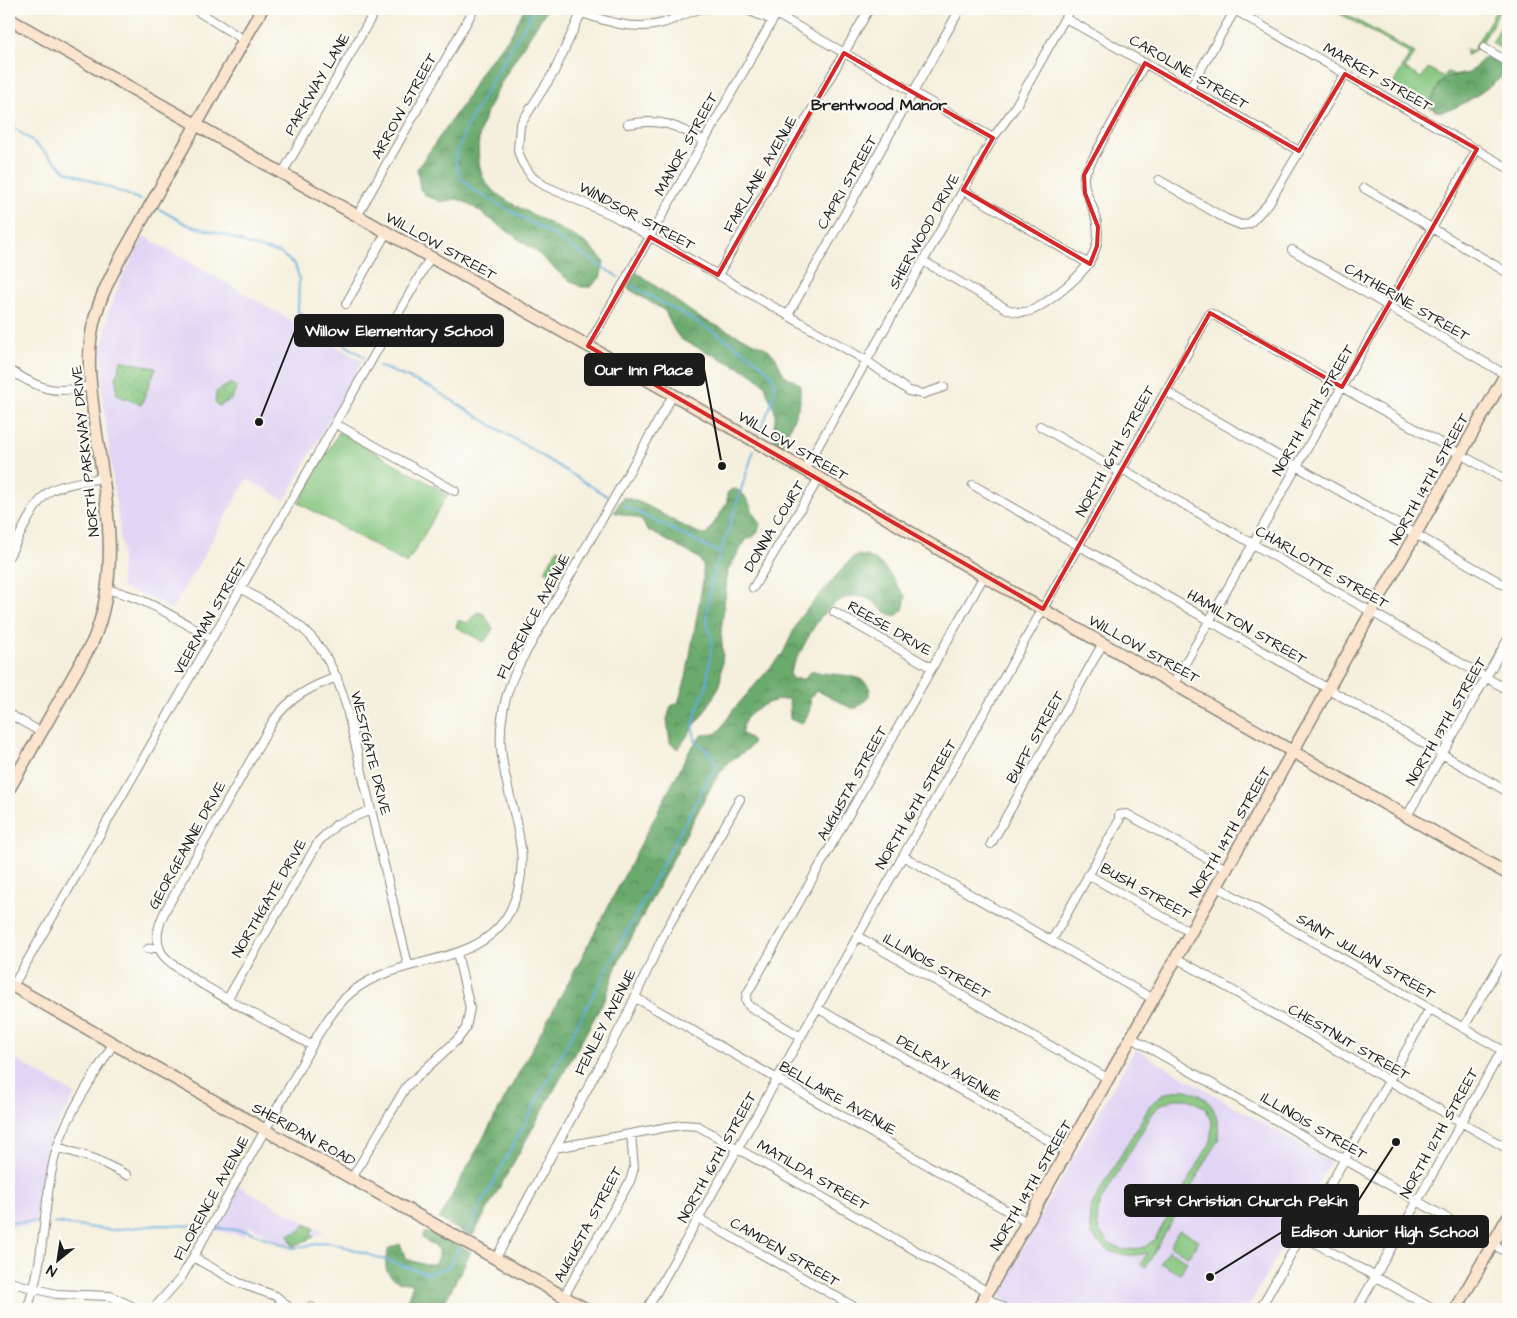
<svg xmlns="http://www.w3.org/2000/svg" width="1517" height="1318" font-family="'Architects Daughter',sans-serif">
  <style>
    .built { fill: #e1d4f4 }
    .grass { fill: #84c57e; stroke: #50704d; fill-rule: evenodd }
    .forest { fill: url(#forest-crowns); stroke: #446344 }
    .park { fill: url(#park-dots); stroke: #50704d }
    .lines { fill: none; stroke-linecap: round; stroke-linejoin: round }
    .stream { stroke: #60acd9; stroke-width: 2 }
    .street-casing { stroke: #88867c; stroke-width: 10 }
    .secondary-casing { stroke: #88867c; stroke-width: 14 }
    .street { stroke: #fff; stroke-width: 8 }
    .secondary { stroke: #fce5cf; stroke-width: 11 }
    .marked { fill: none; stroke: #d62828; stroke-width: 4; stroke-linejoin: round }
    .labels { text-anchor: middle; stroke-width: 4.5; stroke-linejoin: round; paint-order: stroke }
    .street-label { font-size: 15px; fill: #1c1c1c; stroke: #fdfcf7 }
    .neighbourhood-label { font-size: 16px; font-weight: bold; fill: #1c1c1c; stroke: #fdfcf7 }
    .leader { fill: none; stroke: #1c1c1c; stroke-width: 2 }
    .callout-dot { fill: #1c1c1c; stroke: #fdfcf7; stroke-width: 2 }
    .callout { fill: #1c1c1c; stroke: #1c1c1c; stroke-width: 2 }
    .callout-label { font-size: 16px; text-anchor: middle; font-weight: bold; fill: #fff }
  </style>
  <defs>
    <pattern id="forest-crowns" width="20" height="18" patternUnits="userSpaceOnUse" patternTransform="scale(1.25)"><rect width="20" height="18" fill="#6baa6d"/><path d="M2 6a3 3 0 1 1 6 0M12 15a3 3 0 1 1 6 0" fill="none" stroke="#578a59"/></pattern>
    <pattern id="park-dots" width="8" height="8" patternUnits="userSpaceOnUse" patternTransform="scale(1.25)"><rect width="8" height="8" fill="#84c57e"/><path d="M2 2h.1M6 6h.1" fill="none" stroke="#71a96c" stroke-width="1.8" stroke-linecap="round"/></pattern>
  </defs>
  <rect width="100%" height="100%" fill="#fdfcf7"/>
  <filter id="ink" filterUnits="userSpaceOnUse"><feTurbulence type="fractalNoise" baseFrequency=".02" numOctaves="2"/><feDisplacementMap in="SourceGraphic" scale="10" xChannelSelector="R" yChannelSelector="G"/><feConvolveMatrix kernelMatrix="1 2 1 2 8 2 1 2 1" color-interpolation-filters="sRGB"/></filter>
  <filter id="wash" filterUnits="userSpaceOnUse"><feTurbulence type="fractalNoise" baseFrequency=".0096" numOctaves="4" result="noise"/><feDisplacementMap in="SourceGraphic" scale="20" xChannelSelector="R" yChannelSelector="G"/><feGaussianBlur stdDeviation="1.12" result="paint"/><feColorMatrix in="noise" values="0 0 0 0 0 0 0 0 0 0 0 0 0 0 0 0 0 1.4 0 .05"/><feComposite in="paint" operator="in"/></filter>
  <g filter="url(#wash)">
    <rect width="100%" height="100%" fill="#f5efdd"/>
    <!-- built -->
    <path class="built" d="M144,236L362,361L285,500L247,479L172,610L151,598L121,588L122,550L101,384L102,351L108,313L121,280Z
      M1135,1049L1330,1162L1247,1309H1023L996,1294Z
      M9,1056L75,1094L54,1131L46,1152L35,1226L9,1227Z
      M239,1186L324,1233L293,1246L277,1241L250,1226L243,1236L214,1230Z"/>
    <!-- grass -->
    <path class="grass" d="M1332,9H1337L1415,53L1405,69L1421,78L1428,68L1444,77L1447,72L1456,75L1441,81L1432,106L1436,111L1392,86L1410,54Z
      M1497,9H1500C1494,21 1479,55 1466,55V49L1472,52Z
      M1508,14V53L1492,43Z
      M339,432L448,494L407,564L299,503Z
      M1182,1089C1210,1094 1221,1113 1218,1140L1146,1267L1141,1264L1147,1253C1111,1263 1077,1238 1094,1201L1151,1104L1163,1094ZM1175,1099H1188L1206,1108L1212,1125L1210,1143L1155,1239L1143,1248L1123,1250L1108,1243L1100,1232L1097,1224L1099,1204L1153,1113L1160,1105Z
      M1179,1230L1199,1240L1189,1257L1170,1246Z
      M1168,1250L1187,1261L1180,1274L1160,1263Z"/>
    <!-- forest -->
    <path class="forest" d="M524,9H547C527,42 488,96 480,133C477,145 478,171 485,181C498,200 526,210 545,221C566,233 591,241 604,262L600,278L591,287H581L564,277L534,250L469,204L457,199L442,202L426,196L420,189L417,169L464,102L483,69L511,35Z
      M1486,56C1494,56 1502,62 1507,67L1505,74C1493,85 1452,116 1436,111L1431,100L1441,81L1452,76L1469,73Z
      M636,272L700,318L768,349L776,358L784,375L800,384V403L782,447L775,444C770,433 778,420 774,408C771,399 766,396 766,386L749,372L682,340L675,332L665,311L627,288Z
      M732,489C748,489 751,513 760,524C758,534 755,537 746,540L728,570L721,633L723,654L720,685L707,708L678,749L670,743L667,719L671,706L678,703L686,678L703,581V566L699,558L646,529C642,514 626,517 614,512L623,497C653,503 676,527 706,535L727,503V493Z
      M857,555C883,556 892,579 906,597L903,610L896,616C882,614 877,600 863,597C831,591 814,626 802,649C798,657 792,665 790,674L792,679H805L809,673L815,671C834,677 861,671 871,689L868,698L857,708H851L816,690L810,698C811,710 809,715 801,724L790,719L789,699C772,698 740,712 742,734L750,738L753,743L747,750L728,762L713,783L617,965L606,997L472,1237L439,1219L576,968L691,748L702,735L715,734L720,730L733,710L783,653L800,617L852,558Z
      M433,1230L471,1252L441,1309H404L413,1284C389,1282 380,1271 389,1248L400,1244L406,1259L426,1265L436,1263L439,1256V1249L422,1238L424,1233Z"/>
    <!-- park -->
    <path class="park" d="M121,360L156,368L141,405L117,395L116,378Z
      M231,383L237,388L232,399L219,406L215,403L216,392Z
      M557,549L564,553L551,575L545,571Z
      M477,612L484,614L493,629L484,642L456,627L458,620L467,623Z
      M305,1224L314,1228L310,1234L314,1237L293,1246L288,1235L300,1231Z"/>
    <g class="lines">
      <!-- stream -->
      <path class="stream" d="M534,9L466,127L455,160L460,176L473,190L553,235L618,277
        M9,125L30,139L66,171L141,200
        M159,209L188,225L226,235L249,245L280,253L295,265L299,277L298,311L314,324L364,357
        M632,286C657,300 770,358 774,381C777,397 765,418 759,433
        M379,366L430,387L607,496
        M625,506L720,553
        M9,1222H37
        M54,1223L111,1230L159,1225L199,1226
        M216,1228L247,1231L293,1248L327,1242L337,1244L428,1274L449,1267L460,1245
        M466,1234L716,764L710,754L695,740L693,729L697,709L706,688L712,641L707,620L710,585L754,450"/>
    </g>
  </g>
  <g filter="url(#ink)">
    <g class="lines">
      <!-- street casing -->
      <g class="street-casing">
        <path id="street" d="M194,9L244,40
          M583,9L554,72L520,125L518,151L522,162L532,177L545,186L612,215L718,275L867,361L909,391L923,394L944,387
          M745,9L772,20
          M1233,9L1508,168
          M582,13C608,22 635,31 663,23C676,19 687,12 700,9
          M776,14L993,138
          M1065,18L1299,151
          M1484,48L1508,62
          M1190,88L1235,10
          M628,124C660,118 676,125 704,141
          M282,174L376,9
          M1159,180L1226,219L1241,225L1249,224L1269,203L1345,74
          M1364,188L1508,273
          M963,190L1089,264
          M357,216L474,9
          M1292,250L1508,376
          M923,261L1007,309C1026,317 1037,309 1052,298C1080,277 1107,254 1095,215C1091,200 1083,192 1084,175L1145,63
          M718,275L869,9
          M346,304L386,233
          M788,315L960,9
          M588,346L779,9
          M9,370C42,389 52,395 90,386
          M1165,391L1508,587
          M336,424L455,491
          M1040,426L1120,472
          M805,469L993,138L1014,109L1070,9
          M1122,469L1508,690
          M973,485L1508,792
          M9,556C18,540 36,497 52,490C67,483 86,481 102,478
          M753,588L819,478
          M242,589C301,624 325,635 346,705L408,965
          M109,590C148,598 178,620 212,639
          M834,612L932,668
          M1174,683L1477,149
          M9,714L41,732
          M1407,816L1508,639
          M991,844L1103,643
          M903,856L1153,999
          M1088,875L1190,932
          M1216,886L1502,1050L1357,1309
          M857,936L1109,1079
          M1052,940L1119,821V815L1127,814L1226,869
          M148,949L159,947
          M1176,958L1508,1149
          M13,986L430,258
          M228,998L319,841L337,824L371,810
          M636,998L1027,1222
          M817,1008L1067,1151
          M1464,1027L1503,959
          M801,1037L749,1006L746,1000L747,994L984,576
          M1132,1038L1508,1253
          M312,1046C284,1029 173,974 161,952C154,938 159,924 165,911L273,721C290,697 310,687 337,677
          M57,1147L95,1159L127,1175
          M555,1148L668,1127L683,1125L698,1126L988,1292
          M352,1178L406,1087L458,1039L466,1028L470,1008L457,953
          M698,1218L858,1309
          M1301,1235L1433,1309
          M193,1257L239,1283L276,1296L291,1309
          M496,1258L625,1019L664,934L740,799
          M9,1282L56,1294L110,1296L138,1309
          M564,1296L630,1181L634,1168L631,1134
          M985,1297L1006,1309
          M27,1309C46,1259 42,1207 55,1155C65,1116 93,1079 113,1044
          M153,1309L181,1278C217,1216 252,1153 287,1091C304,1061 320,1025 344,999C391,951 476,972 509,913C540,855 505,806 501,747C499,717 507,687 521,661L673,395
          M306,1309L311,1307
          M647,1309L1210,313L1508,481
          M1260,1309L1430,1008"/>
      </g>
      <!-- secondary casing -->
      <g class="secondary-casing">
        <path id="secondary" d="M9,19L588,346L819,478L984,576L1508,874
          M9,789L92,643C124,570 104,492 94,416C91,389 87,363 91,337C95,307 108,281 122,255L262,9
          M9,984L265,1130L586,1309
          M978,1309L1508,370
          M1456,1309L1508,1217"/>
      </g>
      <!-- street -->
      <use href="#street" class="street"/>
      <!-- secondary -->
      <use href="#secondary" class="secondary"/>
    </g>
  </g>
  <!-- marked area -->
  <path class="marked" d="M844,53L993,138L963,190L1090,264L1097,246L1098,227L1085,193L1084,175L1145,63L1299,151L1345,74L1477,149L1342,387L1210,313L1043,609L588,346L650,237L718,275Z"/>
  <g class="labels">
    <!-- street labels -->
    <g class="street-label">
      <text transform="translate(1189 72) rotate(30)" y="5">CAROLINE STREET</text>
      <text transform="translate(1378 77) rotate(30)" y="5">MARKET STREET</text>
      <text transform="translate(317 84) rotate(-60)" y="5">PARKWAY LANE</text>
      <text transform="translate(404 106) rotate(-61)" y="5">ARROW STREET</text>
      <text transform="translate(686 144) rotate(-61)" y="5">MANOR STREET</text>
      <text transform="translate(760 174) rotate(-60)" y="5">FAIRLANE AVENUE</text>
      <text transform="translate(847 182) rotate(-60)" y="5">CAPRI STREET</text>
      <text transform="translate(637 216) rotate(28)" y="5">WINDSOR STREET</text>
      <text transform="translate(924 231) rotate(-61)" y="5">SHERWOOD DRIVE</text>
      <text transform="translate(441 246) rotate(29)" y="5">WILLOW STREET</text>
      <text transform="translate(1407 302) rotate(30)" y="5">CATHERINE STREET</text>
      <text transform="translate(1313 410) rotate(-60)" y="5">NORTH 15TH STREET</text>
      <text transform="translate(793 446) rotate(30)" y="5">WILLOW STREET</text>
      <text transform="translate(85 451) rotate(-96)" y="5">NORTH PARKWAY DRIVE</text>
      <text transform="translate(1115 451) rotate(-61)" y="5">NORTH 16TH STREET</text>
      <text transform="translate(1429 479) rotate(-61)" y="5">NORTH 14TH STREET</text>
      <text transform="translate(774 526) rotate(-59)" y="5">DONNA COURT</text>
      <text transform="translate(1322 567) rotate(30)" y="5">CHARLOTTE STREET</text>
      <text transform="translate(210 616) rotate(-60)" y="5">VEERMAN STREET</text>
      <text transform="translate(533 616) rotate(-62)" y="5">FLORENCE AVENUE</text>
      <text transform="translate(1247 627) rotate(30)" y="5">HAMILTON STREET</text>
      <text transform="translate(890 628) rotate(30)" y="5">REESE DRIVE</text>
      <text transform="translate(1144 649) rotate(29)" y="5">WILLOW STREET</text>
      <text transform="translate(1446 721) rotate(-60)" y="5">NORTH 13TH STREET</text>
      <text transform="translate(1035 737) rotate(-61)" y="5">BUFF STREET</text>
      <text transform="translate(371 753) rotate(76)" y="5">WESTGATE DRIVE</text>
      <text transform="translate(852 783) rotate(-61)" y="5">AUGUSTA STREET</text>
      <text transform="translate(916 804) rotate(-60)" y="5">NORTH 16TH STREET</text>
      <text transform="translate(1230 832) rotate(-60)" y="5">NORTH 14TH STREET</text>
      <text transform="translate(187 845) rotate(-61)" y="5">GEORGEANNE DRIVE</text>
      <text transform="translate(1146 891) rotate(29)" y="5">BUSH STREET</text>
      <text transform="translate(269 898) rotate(-60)" y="5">NORTHGATE DRIVE</text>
      <text transform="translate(1366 956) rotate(30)" y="5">SAINT JULIAN STREET</text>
      <text transform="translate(937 966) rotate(29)" y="5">ILLINOIS STREET</text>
      <text transform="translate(605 1022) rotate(-63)" y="5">FENLEY AVENUE</text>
      <text transform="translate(1349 1042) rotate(30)" y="5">CHESTNUT STREET</text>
      <text transform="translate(949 1068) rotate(30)" y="5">DELRAY AVENUE</text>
      <text transform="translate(838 1098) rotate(30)" y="5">BELLAIRE AVENUE</text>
      <text transform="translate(1314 1126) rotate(30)" y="5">ILLINOIS STREET</text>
      <text transform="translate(1439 1133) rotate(-61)" y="5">NORTH 12TH STREET</text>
      <text transform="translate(304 1134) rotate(29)" y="5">SHERIDAN ROAD</text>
      <text transform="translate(717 1157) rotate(-61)" y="5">NORTH 16TH STREET</text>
      <text transform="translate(813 1175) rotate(30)" y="5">MATILDA STREET</text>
      <text transform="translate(1031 1185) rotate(-60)" y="5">NORTH 14TH STREET</text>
      <text transform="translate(211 1198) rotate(-61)" y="5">FLORENCE AVENUE</text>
      <text transform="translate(588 1224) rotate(-62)" y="5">AUGUSTA STREET</text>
      <text transform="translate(785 1252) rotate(30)" y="5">CAMDEN STREET</text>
    </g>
    <!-- neighbourhood labels -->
    <g class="neighbourhood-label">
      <text x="879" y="110">Brentwood Manor</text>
    </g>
  </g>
  <!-- callouts -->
  <path class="leader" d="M259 422L295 331M722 466L704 369M1396 1142L1358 1201M1210 1277L1282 1232"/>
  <g class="callout-dot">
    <circle cx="259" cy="422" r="5"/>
    <circle cx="722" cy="466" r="5"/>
    <circle cx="1396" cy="1142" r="5"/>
    <circle cx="1210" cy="1277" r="5"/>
  </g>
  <g class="callout">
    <rect x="295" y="315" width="208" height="31" rx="5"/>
    <rect x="585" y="354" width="119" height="31" rx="5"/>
    <rect x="1125" y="1185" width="233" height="31" rx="5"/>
    <rect x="1282" y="1216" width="206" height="31" rx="5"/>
  </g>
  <g class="callout-label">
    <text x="399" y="336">Willow Elementary School</text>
    <text x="644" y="375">Our Inn Place</text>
    <text x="1241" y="1206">First Christian Church Pekin</text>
    <text x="1385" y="1237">Edison Junior High School</text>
  </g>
  <!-- margin -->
  <rect width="1517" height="1318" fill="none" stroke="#fdfcf7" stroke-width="30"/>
  <!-- north arrow -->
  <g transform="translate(58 1260) rotate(210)" stroke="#fdfcf7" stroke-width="4" paint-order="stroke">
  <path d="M0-4L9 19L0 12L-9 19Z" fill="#1c1c1c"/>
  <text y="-8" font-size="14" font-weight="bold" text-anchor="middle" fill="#1c1c1c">N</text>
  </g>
</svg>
